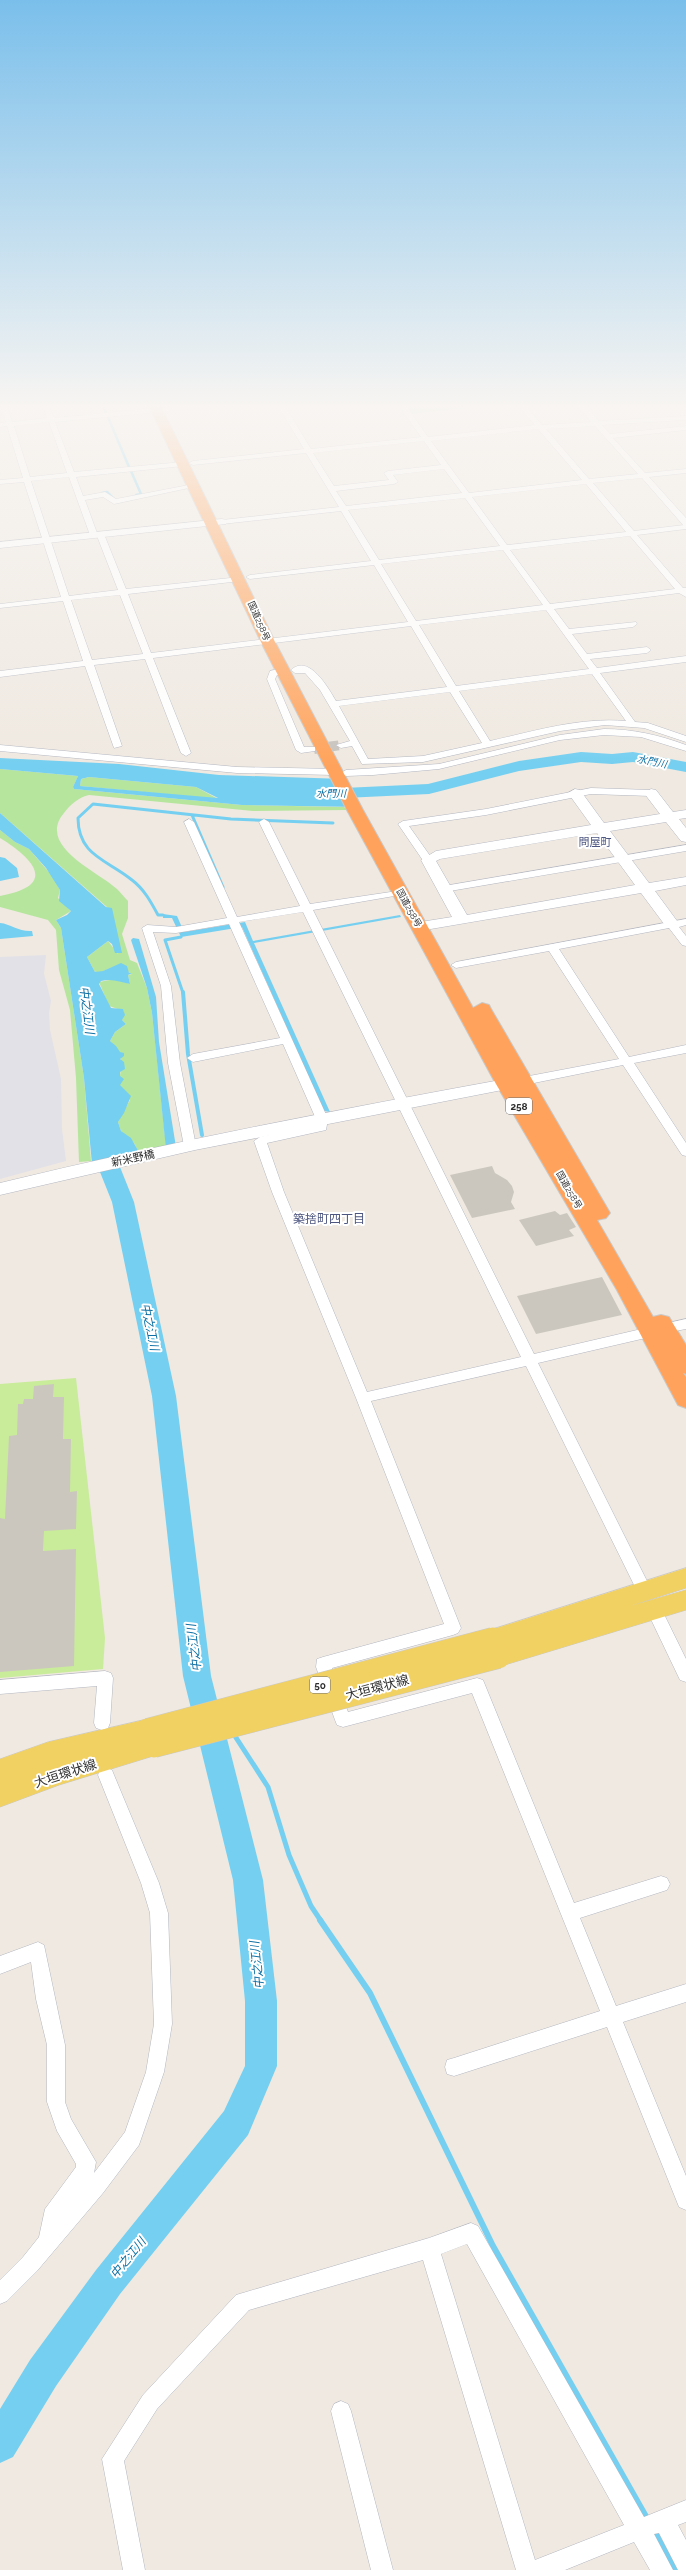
<svg xmlns="http://www.w3.org/2000/svg" width="686" height="2570" font-family="Raleway,'Noto Sans JP',sans-serif">
  <style>
    .industrial { fill: #e3e1e8 }
    .green { fill: #b6e59e }
    .pitch { fill: #c9ec9a }
    .water { fill: #75cff0; fill-rule: evenodd }
    .lines { fill: none; stroke-linecap: round; stroke-linejoin: round }
    .stream-far4 { stroke: #75cff0; stroke-width: 2.5 }
    .stream-far3 { stroke: #75cff0; stroke-width: 3 }
    .stream-far2 { stroke: #75cff0; stroke-width: 4 }
    .stream-far1 { stroke: #75cff0; stroke-width: 5 }
    .stream { stroke: #75cff0; stroke-width: 6 }
    .river { fill: #75cff0; fill-rule: evenodd }
    .building { fill: #cbc7bf }
    .street-tunnel { stroke: #c8c4bd; stroke-width: 10; stroke-dasharray: 10 5; stroke-linecap: butt }
    .street-casing { stroke: #b4b7c1; stroke-width: 1 }
    .secondary-casing { stroke: #b4b7c1; stroke-width: 1 }
    .primary-casing { stroke: #c9c9c9; stroke-width: 1 }
    .highway-casing { stroke: #c9c9c9; stroke-width: 2 }
    .street { fill: #fff; fill-rule: evenodd }
    .secondary { fill: #fff; fill-rule: evenodd }
    .primary { fill: #f2d163; fill-rule: evenodd }
    .highway { fill: #ffa35c; fill-rule: evenodd }
    .primary-bridge-casing { stroke: #c9c9c9; stroke-width: 26; stroke-linecap: butt }
    .primary-bridge { stroke: #f2d163; stroke-width: 25 }
    .labels { text-anchor: middle; stroke-width: 4; stroke-linejoin: round; paint-order: stroke }
    .far-street-label { font-size: 9px; fill: #2e2e2e; stroke: #fff }
    .far-water-label { font-size: 10px; font-style: italic; fill: #0d6fa3; stroke: #fff }
    .shield { fill: #fff; stroke: #6d6d6d; stroke-width: 1 }
    .shield-label { font-size: 10px; font-weight: bold; fill: #2e2e2e }
    .far-quarter-label { font-size: 11px; fill: #4d5680; stroke: #fff }
    .street-label { font-size: 11px; fill: #2e2e2e; stroke: #fff }
    .water-label { font-size: 12px; font-style: italic; fill: #0d6fa3; stroke: #fff }
    .neighbourhood-label { font-size: 12px; fill: #4d5680; stroke: #fff }
    .near-street-label { font-size: 13px; fill: #2e2e2e; stroke: #fff }
  </style>
  <rect width="100%" height="100%" fill="#efe9e1"/>
  <!-- industrial -->
  <path class="industrial" d="M46,955L44,974L51,1001L49,1013L50,1030L61,1079L62,1129L66,1161L0,1179V957Z"/>
  <!-- green -->
  <path class="green" d="M406,406H462L464,408L411,414Z
    M0,769L78,776L73,787L74,789L242,805L344,807L347,810L253,811L89,795C79,797 70,805 64,813C36,846 99,872 117,889C121,893 124,897 128,901V918L122,934L130,960L137,963L147,988L152,1013L166,1146L138,1151L134,1143L121,1131L118,1122L130,1100L119,1084C121,1065 125,1055 110,1041L115,1032L126,1024L122,1020L124,1011L109,1006L99,982L115,979L130,984L128,975L132,974L129,973L125,966C109,964 106,974 95,972L87,957L108,941L118,954L108,908L0,813Z
    M89,777L196,787L218,799L80,786L81,779Z
    M0,830L15,842L29,849L54,878L60,890L58,898L71,911L56,920L61,928L84,1078L91,1161L79,1162L76,1078L70,1010L59,970L56,930L48,920L0,907V896C57,886 36,860 0,838Z"/>
  <!-- pitch -->
  <path class="pitch" d="M76,1378L105,1638L103,1669L0,1678V1384Z"/>
  <!-- water -->
  <path class="water" d="M0,758L119,764L219,775L344,779L358,807L242,805L74,789L73,787L78,776L0,769ZM89,777L196,787L218,798L80,786L81,779Z
    M0,813L106,907L112,908L122,953H115L112,944L108,941L87,957L95,972L103,971L121,963L127,966L129,973H132L128,975L130,984C120,982 112,978 101,981L99,984L111,1008L123,1009L125,1015L122,1020L126,1024L115,1032L110,1041L116,1046L120,1052L124,1053V1056L120,1059L124,1062L125,1069L120,1072V1076L124,1079L120,1085L131,1096L124,1113L118,1122L121,1131L131,1138L140,1154L92,1164L84,1078L61,928L56,920L67,915L71,911L59,901L60,890L46,868L29,849L15,842L0,830Z
    M0,857L5,858L17,868L19,877L0,881Z
    M163,914L177,916L184,932L245,922L253,941L400,915L401,917L254,943L330,1112L324,1111L242,927L181,937L172,918H163Z
    M0,923C11,924 19,932 32,931L33,936L0,939Z
    M133,938L139,939L156,997L159,1042L176,1147L166,1149L152,1013L147,988L131,940Z"/>
  <g class="lines">
    <!-- stream-far4 -->
    <path class="stream-far4" d="M103,406L106,413
      M108,417L129,467
      M131,471L141,494L136,495
      M102,493L107,492L114,499"/>
    <!-- stream-far3 -->
    <path class="stream-far3" d="M192,815L223,887
      M163,915H158C151,902 144,889 132,880C108,860 78,856 78,818L93,804L231,819L333,823
      M181,937L165,940L183,993"/>
    <!-- stream-far2 -->
    <path class="stream-far2" d="M183,992L188,1054L202,1135"/>
    <!-- stream-far1 -->
    <path class="stream-far1" d="M197,1676L215,1705
      M233,1733L268,1787L289,1855L311,1906L321,1921"/>
    <!-- stream -->
    <path class="stream" d="M320,1920L370,1993L493,2246L648,2520
      M654,2530L675,2570"/>
    <!-- river -->
    <path class="river" d="M581,752L612,754L633,752L686,762V772L633,762L612,764L581,762L519,771L429,794L323,799L317,798L314,794L317,790L323,789L428,784L519,761Z
      M103,1132L111,1134L114,1139L116,1157L134,1202L176,1396L211,1676L263,1880L277,2001V2066L248,2135L120,2294L56,2386L13,2457L0,2463V2409L30,2360L96,2270L224,2111L245,2066V2001L233,1880L183,1676L152,1396L112,1202L94,1157L92,1139L95,1134Z"/>
  </g>
  <!-- building -->
  <path class="building" d="M492,1166L495,1173L507,1180L512,1186L514,1192L511,1202L515,1209L472,1218L450,1175Z
    M555,1211L560,1215L567,1213L576,1227L569,1230L574,1236L536,1246L519,1220Z
    M602,1277L622,1315L536,1334L517,1296Z
    M54,1384L53,1397H64L63,1439H71L70,1492L77,1491L76,1529L44,1531L43,1551L76,1549L74,1666L0,1672V1518L5,1519L9,1436L17,1435L18,1404H23L24,1399H33L34,1386Z"/>
  <g class="lines">
    <!-- street-tunnel -->
    <path class="street-tunnel" d="M314,749L341,745"/>
    <!-- street casing -->
    <g class="street-casing">
      <path id="street" d="M1,406H7L12,422L47,418L43,406H49L54,418L177,406H203L200,408L55,422L74,472L183,462L187,464L183,466L76,477L83,496L105,492L116,499L194,484L198,486L114,504L103,497L85,500L97,533L104,534L126,589L240,577L244,579L240,581L128,594L151,653L408,622L374,565L250,579L246,577L250,575L371,561L341,511L222,524L218,522L222,520L339,507L306,453L193,465L189,463L193,461L304,449L278,406H285L311,449L421,437L399,406H406L428,437L535,425L519,406H526L542,425L591,422L578,406H585L599,421L686,416V420L602,425L610,434L686,426V430L613,438L645,473L686,469V473L649,477L686,518V529L637,535L683,588H686V597L679,593L554,609L569,629L636,622L637,624L633,627L572,634L587,654L647,647L651,650L647,653L590,659L597,668L686,656V662L600,673L635,722L648,723L686,736V742L644,728L605,725L560,731L423,762L362,764L352,746L341,748L336,745L350,741L320,690L305,673H295L291,670C309,653 329,689 336,701L447,687L411,626L153,658L191,753L186,756L181,753L145,659L94,665L122,746L114,748L85,666L0,677V671L83,661L63,601L0,608V604L61,597L24,482L0,484V480L23,478L7,426L0,427V423L6,422ZM49,422L67,473L30,477L14,426ZM595,426L638,474L589,479L546,429ZM538,429L582,480L469,493L431,441ZM424,441L441,465L388,471L384,473L389,480L334,486L313,453ZM444,469L462,493L346,506L336,491L394,484L398,482L393,475ZM69,477L90,535L97,536L118,590L69,596L31,481ZM642,478L683,525H684L634,531L593,483ZM586,484L626,532L507,545L472,497ZM465,498L500,546L379,560L348,510ZM630,536L675,589L550,604L510,550ZM503,550L543,605L416,621L381,564ZM120,595L143,654L92,660L71,600ZM546,610L589,669L456,686L419,625ZM592,674L626,721C580,717 535,731 490,741L459,691ZM450,692L482,743L423,756L368,759L339,706Z
        M283,668L286,669V673L277,675L275,679L304,747H315V751L301,753L296,750L267,679L270,671Z
        M604,729C633,729 659,735 686,745V751L641,737L604,735L560,740L439,769L373,775L346,776L341,773L346,770L439,764L560,735Z
        M0,745L237,767L335,769L340,772L335,775L237,773L0,751Z
        M591,788L651,790L656,793L651,796L591,794L486,815L409,826L433,860L428,863L424,862L398,824L403,821L486,809Z
        M189,819L194,822L237,917L300,906L259,822L264,819L269,822L310,904L404,890L405,892L400,895L313,910L534,1354L650,1327L655,1329L657,1332L655,1335L650,1337L538,1363L652,1591L649,1595L644,1597L639,1595L526,1366L371,1401L461,1628L458,1633L453,1635L332,1668L348,1712L477,1678L483,1680L574,1903L661,1876L667,1878L670,1884L667,1890L580,1918L616,2006L686,1984V2002L623,2022L686,2176V2210L679,2207L607,2027L454,2076L447,2074L445,2067L447,2060L454,2058L600,2011L472,1693L343,1727L337,1725L335,1720L316,1667L317,1659L323,1657L444,1624L356,1398L272,1192L254,1141L260,1137L316,1124V1119L283,1044L193,1062L187,1058L193,1054L280,1038L229,924L176,933L153,932L171,986L180,1063L196,1146L190,1150L184,1146L168,1063L161,986L142,928L147,925L176,927L227,918L184,822ZM303,912L521,1357L367,1392L284,1192L267,1143L326,1130L328,1119L239,922Z
        M686,845V851L444,892L439,889L444,886Z
        M686,919V925L679,927L686,936V946L682,945L669,928L559,949L629,1057L686,1045V1053L634,1063L686,1143V1156L682,1155L623,1065L524,1085L520,1084L518,1081L520,1078L524,1077L619,1059L549,951L456,968L451,965L456,962Z
        M686,1319V1329L664,1333L659,1331L657,1328L659,1325Z
        M654,1603L659,1604L686,1659V1682L680,1680L646,1609L649,1604Z
        M105,1671L111,1673L113,1678L110,1723L108,1728L102,1730L96,1728L94,1723L97,1686L0,1694V1680Z
        M106,1768L112,1770L114,1775L159,1883L168,1913L172,2024L164,2072L139,2145L103,2193L37,2271L7,2301L0,2304V2280L23,2257L39,2237L45,2209L76,2167V2164L57,2131L47,2102V2045L36,1999L31,1962L0,1974V1956L38,1942L44,1945L65,2045V2102L71,2119L96,2162L94,2173L125,2132L146,2072L154,2024L150,1913L141,1883L98,1775L100,1770Z
        M471,2223L478,2226L644,2517L686,2500V2522L678,2525L686,2540V2570H678L659,2533L654,2534L673,2570H650L634,2542L565,2570H516L423,2260L249,2310L157,2409L124,2461L145,2570H123L102,2459L143,2395L236,2295L429,2238ZM467,2244L624,2525L535,2560L441,2254Z
        M341,2401L348,2404L351,2411L393,2570H371L331,2411L334,2404Z"/>
    </g>
    <!-- secondary casing -->
    <g class="secondary-casing">
      <path id="secondary" d="M222,519L226,520V524L0,548V542Z
        M575,789L580,790L604,823L660,814L644,793L651,789L656,790L673,812L686,810V818L679,819L686,828V842L681,841L666,822L610,831L649,883L686,877V885L655,891L680,925L677,928H667L641,893L419,931L414,929L411,926L414,923L452,917L421,860L436,851L591,825L568,793ZM597,833L635,885L467,915L436,861L440,859Z
        M522,1076L528,1077L530,1081L528,1085L195,1150L0,1195V1183C173,1141 347,1108 522,1076Z"/>
    </g>
    <!-- primary casing -->
    <g class="primary-casing">
      <path id="primary" d="M686,1568V1588L630,1606L686,1590V1610L498,1667L489,1664L485,1656L489,1649L484,1648L481,1640L484,1632Z
        M148,1719L157,1723L161,1731L159,1735L163,1737L167,1745L163,1753L59,1785L0,1807V1759L48,1742Z"/>
    </g>
    <!-- highway casing -->
    <g class="highway-casing">
      <path id="highway" d="M149,406H161L275,642L363,810L473,1008L482,1003L489,1005L491,1009L610,1213L606,1218L597,1220L653,1317L661,1315L669,1317L686,1345V1374L683,1373L686,1377V1408L678,1405L617,1290L496,1084L347,810L261,642Z"/>
    </g>
    <!-- street -->
    <use href="#street" class="street"/>
    <!-- secondary -->
    <use href="#secondary" class="secondary"/>
    <!-- primary -->
    <use href="#primary" class="primary"/>
    <!-- highway -->
    <use href="#highway" class="highway"/>
    <!-- primary-bridge casing -->
    <g class="primary-bridge-casing">
      <path id="primary-bridge" d="M148,1731L493,1640
        M154,1745L498,1656"/>
    </g>
    <!-- primary-bridge -->
    <use href="#primary-bridge" class="primary-bridge"/>
  </g>
  <!-- sky -->
  <linearGradient id="sky" x2="0" y2="1"><stop stop-color="#7abfeb"/><stop offset="0.53" stop-color="#f8f5f2"/><stop offset="1" stop-color="#f8f5f2" stop-opacity="0"/></linearGradient>
  <rect width="686" height="766" fill="url(#sky)"/>
  <g class="labels">
    <!-- far-street labels -->
    <g class="far-street-label">
      <text transform="translate(259 621) rotate(66)" y="3">国道258号</text>
      <text transform="translate(409 908) rotate(61)" y="3">国道258号</text>
      <text transform="translate(569 1190) rotate(60)" y="3">国道258号</text>
    </g>
    <!-- far-water labels -->
    <g class="far-water-label">
      <text transform="translate(652 761) rotate(11)" y="4">水門川</text>
      <text x="331" y="797">水門川</text>
    </g>
    <!-- shield labels -->
    <g class="shield">
      <rect x="506" y="1098" width="26" height="16" rx="3"/>
      <rect x="310" y="1677" width="20" height="16" rx="3"/>
    </g>
    <g class="shield-label">
      <text x="519" y="1110">258</text>
      <text x="320" y="1689">50</text>
    </g>
    <!-- far-quarter labels -->
    <g class="far-quarter-label">
      <text x="595" y="846">問屋町</text>
    </g>
    <!-- street labels -->
    <g class="street-label">
      <text transform="translate(133 1158) rotate(-12)" y="4">新米野橋</text>
    </g>
    <!-- water labels -->
    <g class="water-label">
      <text transform="translate(87 1010) rotate(83)" y="4">中之江川</text>
      <text transform="translate(150 1327) rotate(78)" y="4">中之江川</text>
      <text transform="translate(194 1648) rotate(-97)" y="4">中之江川</text>
      <text transform="translate(257 1965) rotate(-96)" y="4">中之江川</text>
      <text transform="translate(128 2258) rotate(-51)" y="4">中之江川</text>
    </g>
    <!-- neighbourhood labels -->
    <g class="neighbourhood-label">
      <text x="329" y="1223">築捨町四丁目</text>
    </g>
    <!-- near-street labels -->
    <g class="near-street-label">
      <text transform="translate(377 1687) rotate(-15)" y="5">大垣環状線</text>
      <text transform="translate(65 1773) rotate(-18)" y="5">大垣環状線</text>
    </g>
  </g>
</svg>
